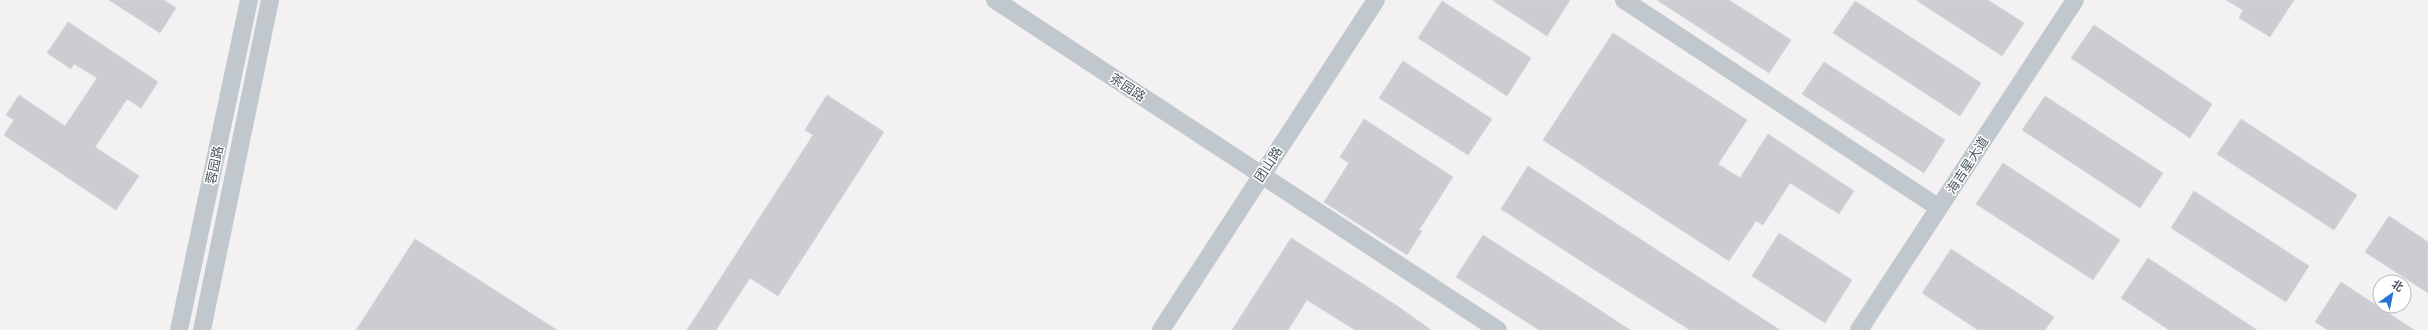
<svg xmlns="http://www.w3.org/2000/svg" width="2428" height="330" font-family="Overpass,'Noto Sans SC',sans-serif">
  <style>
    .building { fill: #cbcdd3; stroke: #d6d7dc }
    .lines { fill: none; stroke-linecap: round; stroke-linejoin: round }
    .minor { stroke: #c0c8ce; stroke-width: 18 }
    .labels { text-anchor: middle; stroke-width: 3; stroke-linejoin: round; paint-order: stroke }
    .street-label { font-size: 13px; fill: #4a545d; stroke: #fff }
  </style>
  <rect width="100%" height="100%" fill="#f3f1f1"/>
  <!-- building -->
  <path class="building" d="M109,0H164L176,8L160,33Z
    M1492,0H1570L1547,36Z
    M1657,0H1729L1791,40L1769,73Z
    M1916,0H1988L2024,23L2002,56Z
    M2226,0H2294L2270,37L2239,18L2243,10Z
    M1442,1L1531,58L1507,96L1418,38Z
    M1855,1L1981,83L1960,116L1833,33Z
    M68,22L158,82L141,108L127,99L95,147L139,176L116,210L4,135L14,120L6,115L19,95L65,126L97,78L74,64L71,69L47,53Z
    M2094,25L2212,104L2190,138L2071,58Z
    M1613,33L1747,120L1718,164L1740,178L1768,134L1854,191L1839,214L1790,183L1763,225L1756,221L1729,261L1543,140Z
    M1403,61L1492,119L1468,155L1379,98Z
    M1824,62L1945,140L1924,173L1802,94Z
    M827,95L884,132L778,296L750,278L716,330H687L813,135L805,130Z
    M2045,96L2163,173L2140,208L2022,130Z
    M1364,119L1453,177L1419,230L1422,231L1407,255L1324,202L1349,163L1340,157Z
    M2241,119L2357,195L2334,230L2217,154Z
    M2003,163L2120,240L2093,280L1976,204Z
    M1528,166L1614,222L1780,330H1690L1604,276L1501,209Z
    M2194,191L2309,266L2286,302L2171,228Z
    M2389,216L2428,242V293L2365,252Z
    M1779,233L1852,280L1825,323L1752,276Z
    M1483,235L1569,290L1630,330H1539L1456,277Z
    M1291,238L1396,305L1431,330H1355L1307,300L1288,330H1232Z
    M415,239L557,330H356Z
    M1951,249L2054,317L2045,330H1978L1922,293Z
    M2148,258L2257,330H2169L2121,298Z
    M2341,282L2414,330H2328L2315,322Z"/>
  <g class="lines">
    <!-- minor -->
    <path class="minor" d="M995,0L1498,330
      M1624,0L1939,208
      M179,330L249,0
      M202,330L270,0
      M1161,330L1376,0
      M1859,330L2075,0"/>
  </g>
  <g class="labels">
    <!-- street labels -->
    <g class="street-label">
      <text transform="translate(1128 87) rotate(33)" y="5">茶园路</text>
      <text transform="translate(1268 164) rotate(-57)" y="5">团山路</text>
      <text transform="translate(214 165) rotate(-78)" y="5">蓉园路</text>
      <text transform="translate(1967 165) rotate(-57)" y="5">海吉星大道</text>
    </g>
  </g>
  <!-- north arrow -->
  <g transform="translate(2392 294) rotate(33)"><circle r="19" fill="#ffffff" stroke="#b7bbbe"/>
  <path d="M0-3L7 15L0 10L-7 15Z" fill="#2873d6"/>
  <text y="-6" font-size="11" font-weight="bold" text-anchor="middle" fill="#4a545d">北</text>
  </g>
</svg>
